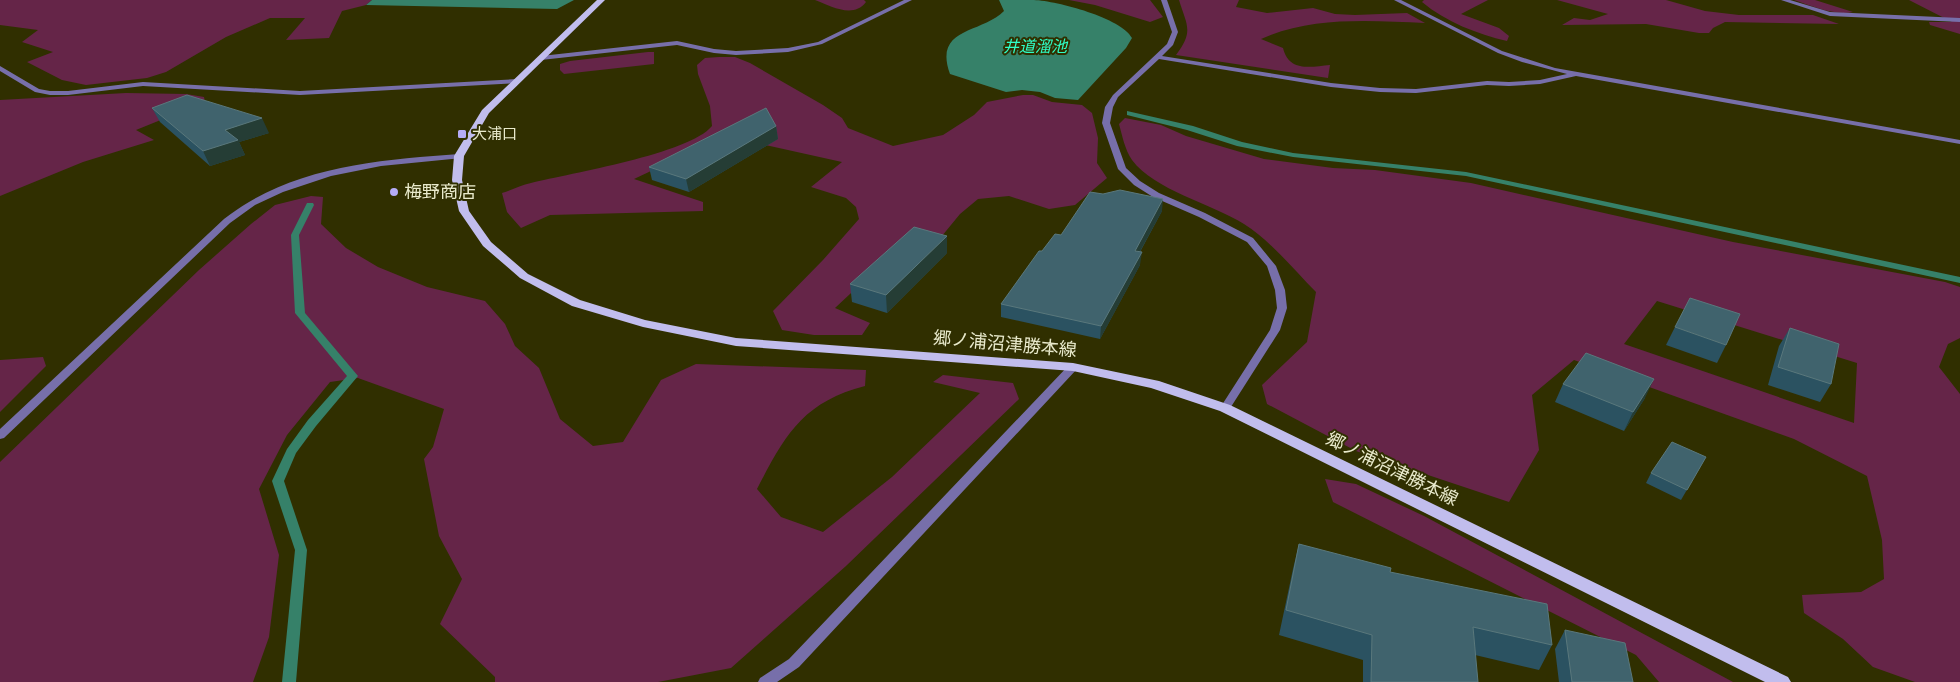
<svg xmlns="http://www.w3.org/2000/svg" width="1960" height="682" font-family="Rubik,'Noto Sans JP',sans-serif">
  <style>
    .green { fill: #652548; fill-rule: evenodd }
    .water { fill: #368169 }
    .lines { fill: none; stroke-linecap: round; stroke-linejoin: round }
    .stream { fill: #368169; fill-rule: evenodd }
    .service { fill: #776faa; fill-rule: evenodd }
    .minor { fill: #776faa; fill-rule: evenodd }
    .primary { fill: #c1bded; fill-rule: evenodd }
    .wall { fill: #2b5261 }
    .shaded-wall { fill: #253d35 }
    .building { fill: #40636d; stroke: #5a787c }
    .poi-dot { fill: #b5acf8; stroke: #302f00; stroke-width: 2 }
    .labels { text-anchor: middle; stroke-width: 4; stroke-linejoin: round; paint-order: stroke }
    .far-poi-label { font-size: 15px; fill: #e9eacc; stroke: #302f00; text-anchor: start }
    .far-water-label { font-size: 16px; font-style: italic; fill: #2ffec8; stroke: #302f00 }
    .poi-label { font-size: 18px; fill: #e9eacc; stroke: #302f00; text-anchor: start }
    .street-label { font-size: 18px; fill: #e9eacc; stroke: #302f00 }
  </style>
  <rect width="100%" height="100%" fill="#302f00"/>
  <!-- green -->
  <path class="green" d="M0,0H372L366,5L342,11L329,38L286,40L305,18H270L226,37L166,72L147,78L86,85L62,80L27,62L53,52L22,42L38,30L0,25Z
    M815,0H864L866,2C853,19 831,6 815,0Z
    M1069,0H1150L1163,17L1150,22L1095,5Z
    M1179,0H1239L1236,7L1267,13L1313,8L1335,14L1355,15L1407,13L1425,23C1371,21 1312,16 1261,39L1283,48C1289,72 1310,67 1330,65L1328,78L1176,55C1194,31 1187,26 1179,0Z
    M1424,0H1488L1461,14L1499,28L1509,36L1507,41C1477,34 1446,22 1422,2Z
    M1557,0H1666L1705,11L1739,15H1813L1839,24L1725,22L1713,28L1709,33H1699L1646,24L1562,25L1574,18L1590,20L1608,14Z
    M1794,0H1815L1853,12C1834,16 1812,6 1794,0Z
    M1909,0H1960V34L1930,25L1929,22H1952Z
    M648,52H654V64L564,74L560,70V64L570,61Z
    M719,57H735L750,63L823,105L842,118L848,128L893,146L943,135L974,115L987,102L1023,95H1033L1052,102L1082,105L1092,113L1098,138L1097,163L1107,178L1075,205L1049,209L1009,196L978,199L960,214L937,242L911,237L835,308L870,323L862,335H814L782,330L773,311L823,260L859,219L856,207L846,198L811,187L842,162L725,136L634,179L703,202V211L550,215L521,228L507,212L502,193C512,190 521,185 531,183C571,173 689,154 712,126L710,106L698,74L697,65L705,58Z
    M126,93L186,94L204,97L205,102L136,130L154,140L83,162L0,196V100Z
    M1125,118L1161,125L1186,136L1264,159L1333,168L1375,170L1471,183L1733,242L1945,282L1960,287V338L1948,344L1939,367L1960,394V682H1915L1873,667L1843,639L1804,613L1802,595L1861,592L1884,579L1882,540L1867,476L1794,439L1574,360L1532,395L1539,450L1509,502L1356,451L1267,404L1262,385L1307,342L1316,292C1293,269 1272,242 1244,224C1212,204 1154,190 1132,160C1125,150 1122,135 1119,124ZM1657,301L1857,363L1854,423L1624,344Z
    M311,196L323,197L321,224L346,248L378,267L427,287L485,301L505,324L515,346L539,368L560,419L593,446L623,442L661,380L696,364L866,370L865,386C803,402 785,435 757,489L781,517L823,532L892,477L980,393L933,382L943,375L1013,383L1019,399L846,566L731,668L658,682H495V677L440,624L462,579L439,536L424,459L433,447L444,409L358,378L330,382L287,435L259,489L279,555L269,637L253,682H0V462L199,270L251,224L275,205Z
    M43,357L46,366L0,412V360Z
    M1325,479L1356,484L1424,516L1733,682H1659L1636,655L1333,502Z"/>
  <!-- water -->
  <path class="water" d="M372,0H574L557,9L366,5Z
    M999,0C1011,0 1023,0 1034,0C1057,1 1122,18 1132,38L1126,48L1078,100L1055,98L1040,92L1022,90L1006,92L950,74C933,27 981,34 1004,11Z"/>
  <g class="lines">
    <!-- stream -->
    <path class="stream" d="M1127,111L1193,126L1242,142L1293,153L1466,172L1960,277V283L1466,176L1293,157L1237,146L1187,130L1127,115Z
      M307,203H313L314,205L299,235L305,313L358,376L316,426L296,453L284,481L307,550L296,682H282L295,550L272,481L287,449L308,420L347,376L295,313L291,235Z"/>
    <!-- service -->
    <path class="service" d="M1781,0H1790L1830,12L1960,18V22L1830,16Z"/>
    <!-- minor -->
    <path class="minor" d="M904,0H912L822,44L788,52L736,55L714,53L677,45L541,60L538,58L541,56L677,41L714,49L736,51L788,48L818,42Z
      M1161,0H1167L1178,32L1173,45L1162,56L1331,83L1380,88L1416,89L1487,81L1509,82L1540,80L1567,74L1522,62L1498,53L1394,0H1401L1502,51L1555,68L1960,140V144L1576,76L1540,84L1509,86L1487,85L1416,93L1380,92L1331,87L1159,59L1118,97L1113,107L1110,123L1126,168L1140,181L1159,193L1205,213L1253,238L1276,266L1285,290L1287,308L1280,330L1229,410L1225,412L1220,408L1270,330L1277,308L1275,290L1267,266L1247,242L1199,217L1153,197L1134,185L1118,169L1102,123L1105,107L1113,95L1167,44L1172,32Z
      M0,66L39,89L50,91H68L143,82L300,91L517,79L520,81L517,83L300,95L143,86L68,95H50L35,92L0,71Z
      M459,154H462V158L381,166L331,176L283,192L255,205L230,223L4,438L0,439V429L224,219C232,213 240,207 249,202C311,165 389,159 459,154Z
      M1073,364L1078,367L1077,369L799,667L777,682H758L760,678L789,659L1069,365Z"/>
    <!-- primary -->
    <path class="primary" d="M597,0H605L489,113L464,156L462,180L469,211L491,242L528,274L580,300L645,320L736,338L1073,363L1159,381L1230,405L1788,677L1791,682H1765L1220,411L1151,388L1073,371L736,346L643,327L572,306L520,278L483,246L459,211L452,180L454,156L482,110Z"/>
  </g>
  <!-- wall -->
  <path class="wall" d="M152,108L269,133L239,142L245,155L210,166L160,122Z
    M776,126L778,139L689,192L652,180L649,167Z
    M1162,211L1140,252V265L1100,339L1001,317V304L1042,251L1061,235Z
    M947,253L887,313L852,302L850,284Z
    M1675,327L1726,345L1717,363L1666,345Z
    M1790,328L1831,384L1820,402L1768,385L1779,346Z
    M1563,384L1645,398L1624,431L1555,402Z
    M1706,457L1681,500L1646,483L1651,473Z
    M1299,544L1390,572L1552,645L1539,670L1475,655L1478,682H1363V660L1279,635L1293,569Z
    M1565,630L1633,682H1559L1555,649Z"/>
  <!-- shaded-wall -->
  <path class="shaded-wall" d="M262,118L269,133L239,142L245,155L210,166L203,151L225,130Z
    M776,126L778,139L689,192L686,179Z
    M1163,199L1162,211L1133,264L1135,251Z
    M947,236V253L887,313L886,295Z
    M1142,252L1140,265L1100,339L1101,326Z
    M1654,379L1645,398L1624,431L1633,412Z"/>
  <!-- building -->
  <path class="building" d="M187,95L262,118L225,130L238,140L203,151L152,108Z
    M766,108L776,126L686,179L649,167Z
    M1120,190L1163,199L1135,251L1142,252L1101,326L1001,304L1039,251H1042L1055,234L1061,235L1090,192L1103,194Z
    M914,227L947,236L886,295L850,284Z
    M1690,298L1740,314L1726,345L1675,327Z
    M1790,328L1839,344L1831,384L1778,367Z
    M1586,353L1654,379L1633,412L1563,384Z
    M1672,442L1706,457L1687,490L1651,473Z
    M1299,544L1391,568L1390,572L1547,604L1552,645L1473,627L1478,682H1371L1372,635L1286,610Z
    M1565,630L1625,643L1633,682H1572Z"/>
  <!-- markers -->
  <g class="poi-dot">
    <rect x="457" y="129" width="10" height="10" rx="2.5"/>
    <circle cx="394" cy="192" r="5"/>
  </g>
  <g class="labels">
    <!-- far-poi labels -->
    <g class="far-poi-label">
      <text x="472" y="139">大浦口</text>
    </g>
    <!-- far-water labels -->
    <g class="far-water-label">
      <text x="1035" y="52">井道溜池</text>
    </g>
    <!-- poi labels -->
    <g class="poi-label">
      <text x="404" y="198">梅野商店</text>
    </g>
    <!-- street labels -->
    <g class="street-label">
      <text transform="translate(1005 344) rotate(5)" y="6">郷ノ浦沼津勝本線</text>
      <text transform="translate(1392 469) rotate(26)" y="6">郷ノ浦沼津勝本線</text>
    </g>
  </g>
</svg>
